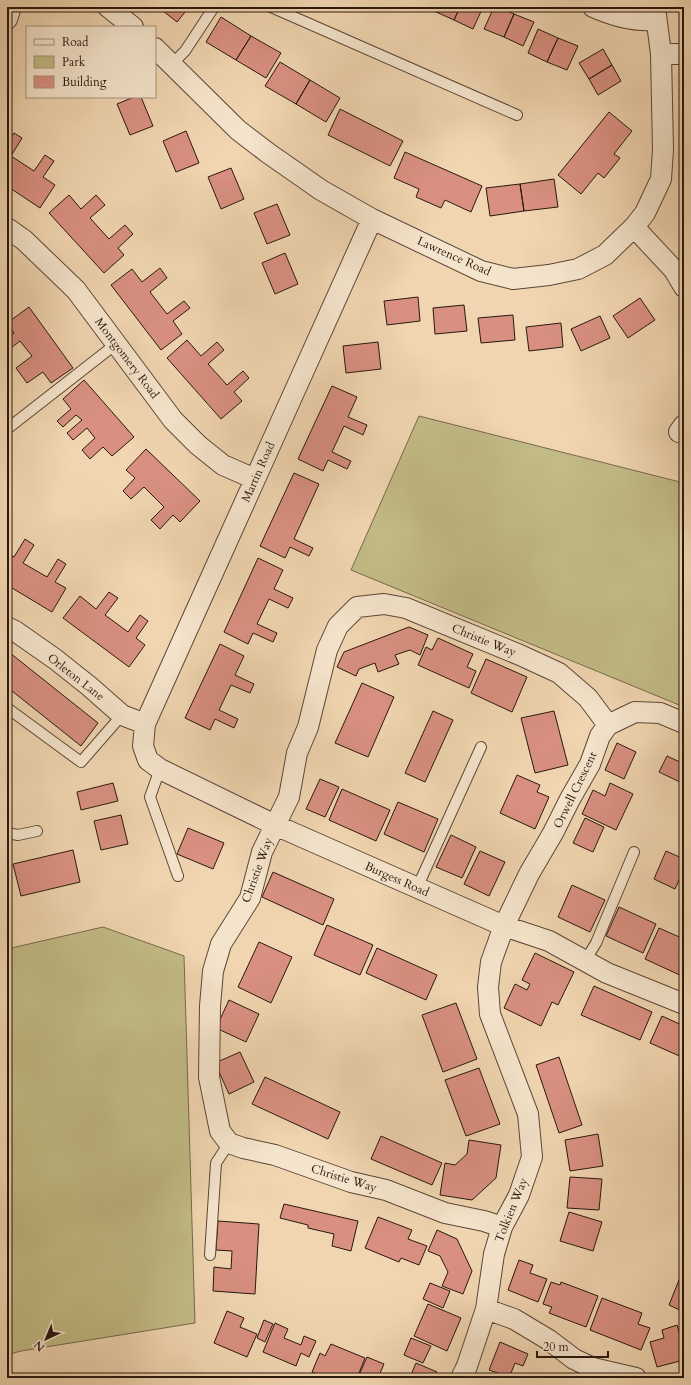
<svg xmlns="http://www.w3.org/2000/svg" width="691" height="1385" font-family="Cardo,serif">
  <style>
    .green { fill: #c2bb86; stroke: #766a4a }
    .building { fill: #d99081; stroke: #29180f }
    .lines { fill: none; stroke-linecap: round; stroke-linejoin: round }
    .service-casing { stroke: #5b4737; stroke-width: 12 }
    .minor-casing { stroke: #5b4737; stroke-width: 22 }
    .service { stroke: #f5e4cc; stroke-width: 10 }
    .minor { stroke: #f5e4cc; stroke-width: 20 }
    .labels { text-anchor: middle; stroke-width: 3; stroke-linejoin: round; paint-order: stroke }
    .street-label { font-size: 12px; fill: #29180f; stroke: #f5e4cc }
  </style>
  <rect width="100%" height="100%" fill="#f0d5b0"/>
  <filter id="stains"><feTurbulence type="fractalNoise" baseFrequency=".005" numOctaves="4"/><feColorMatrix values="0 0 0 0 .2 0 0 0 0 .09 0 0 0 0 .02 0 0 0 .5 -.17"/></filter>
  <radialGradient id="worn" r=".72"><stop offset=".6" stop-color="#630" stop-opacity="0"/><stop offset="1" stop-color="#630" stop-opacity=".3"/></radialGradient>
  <!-- green -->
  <path class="green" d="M419,416L684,483V707L351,570Z
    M103,927L184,956L195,1323L21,1351L7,1355V949Z"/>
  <!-- building -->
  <path class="building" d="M158,7H189L177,22Z
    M436,7H460L454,20L434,11Z
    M460,7H483L473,29L454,20Z
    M494,7H499L514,14L504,37L484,29Z
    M514,14L534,22L523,46L504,37Z
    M221,17L251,36L236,60L206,42Z
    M538,29L558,38L547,62L528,53Z
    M251,36L281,53L266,78L236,60Z
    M558,38L578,46L567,70L547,62Z
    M603,49L612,65L589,79L579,63Z
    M280,62L310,80L296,104L265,86Z
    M612,65L621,81L598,95L589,79Z
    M310,80L340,98L326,122L296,104Z
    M134,97H141L153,126L130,135L117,104Z
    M340,109L403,141L390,166L328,135Z
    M609,112L632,131L614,154L620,158L604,178L598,173L581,194L558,175Z
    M186,131L199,163L176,172L163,141Z
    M14,133L22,138L11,156L34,171L45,155L54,161L43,177L55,185L40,208L7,186V143Z
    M405,152L482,186L471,212L445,200L441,208L416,197L419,189L394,178Z
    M231,168L244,199L221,209L208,177Z
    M554,179L558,207L524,211L520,184Z
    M520,184L524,211L490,216L486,188Z
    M69,195L81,209L96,195L105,205L90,218L109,239L125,225L133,234L118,248L124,255L104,273L49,213Z
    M277,204L290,235L267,244L254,213Z
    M285,253L298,284L275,294L262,263Z
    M160,268L167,278L150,292L167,314L184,301L190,308L173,321L182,334L161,350L111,285L132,269L142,282Z
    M418,297L420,321L387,325L384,301Z
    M640,298L655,320L628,338L613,316Z
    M464,305L467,331L435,334L433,308Z
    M29,307L73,368L51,383L43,372L27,383L16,368L32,356L20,341L7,351V338L14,333L7,323Z
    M513,315L515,340L481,343L478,318Z
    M600,316L610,338L581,351L571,329Z
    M561,323L563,347L529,351L526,327Z
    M187,340L201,356L217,342L224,350L208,364L227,385L243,371L249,378L234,392L242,401L221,419L167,358Z
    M378,342L381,369L346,373L343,346Z
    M84,380L134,437L112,456L103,447L90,459L82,450L95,438L87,428L73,440L67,433L82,420L76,415L63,427L57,421L71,409L63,399Z
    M332,386L357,397L348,417L367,425L363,435L344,426L332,452L351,461L347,469L328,460L323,471L298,459Z
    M146,449L200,501L180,522L173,515L160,529L151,520L164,507L144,487L131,499L123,491L135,478L126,470Z
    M294,473L319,484L294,539L313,548L309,556L290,547L285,558L260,546Z
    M25,539L34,545L23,563L47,577L58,559L66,564L55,582L66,588L52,612L7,585V553L14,557Z
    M258,558L283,570L274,589L293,598L288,608L269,599L257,624L277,633L273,642L253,633L248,644L224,632Z
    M109,592L118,598L105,615L128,632L140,615L148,621L136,638L145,645L129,667L63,618L80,596L96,609Z
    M409,627L428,635L420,655L410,650L395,655L399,664L378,672L375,663L359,669L356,676L337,667L344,652Z
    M438,638L473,654L467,667L476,671L469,688L418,665L426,647L432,650Z
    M220,644L244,656L235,675L254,684L250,693L231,685L219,710L238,719L234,728L215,719L210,730L185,718Z
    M10,653L98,723L81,746L7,687V657Z
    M486,659L527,677L512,712L471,693Z
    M362,683L394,697L368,757L335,743Z
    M433,711L453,720L425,782L405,773Z
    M554,711L568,765L535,773L521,718Z
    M617,743L636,752L624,779L605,770Z
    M667,756L684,764V784L659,772Z
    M517,775L540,785L537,792L549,797L535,829L500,813Z
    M320,779L339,787L325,817L306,809Z
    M113,783L118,801L81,810L77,792Z
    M610,783L633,794L616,830L582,814L593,790L605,796Z
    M342,789L390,810L376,841L329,820Z
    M398,802L438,819L424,852L384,834Z
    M121,815L128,844L101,850L94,821Z
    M585,818L604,827L593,852L573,843Z
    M188,828L224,843L213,869L177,854Z
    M451,835L476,847L462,878L436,867Z
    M73,850L80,882L21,896L13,864Z
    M480,851L505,862L489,896L464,884Z
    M666,851L684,859V869L675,889L654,879Z
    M273,872L334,899L323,925L262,897Z
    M7,884L11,902L7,903Z
    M572,885L605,900L590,932L558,917Z
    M619,907L656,924L643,953L606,936Z
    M327,925L373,945L360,975L314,955Z
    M659,928L684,939V977L645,959Z
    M259,942L292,957L271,1003L238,987Z
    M377,948L437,975L426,1000L366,973Z
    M535,953L574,972L558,1005L552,1002L541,1026L504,1008L515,984L527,990L530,984L522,980Z
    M594,986L652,1012L640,1040L581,1015Z
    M229,1000L259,1014L246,1042L216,1028Z
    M456,1003L477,1059L443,1072L422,1015Z
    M662,1016L684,1026V1058L650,1043Z
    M240,1052L254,1082L229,1094L215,1063Z
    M559,1057L582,1125L559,1133L536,1065Z
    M479,1068L500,1124L466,1136L445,1080Z
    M265,1077L340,1112L328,1139L252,1104Z
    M598,1134L603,1166L570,1171L565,1140Z
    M381,1136L442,1163L432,1185L371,1159Z
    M469,1140L501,1145L496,1178L472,1200L440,1195L445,1163L455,1165L467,1154Z
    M570,1177L602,1179L599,1210L567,1208Z
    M284,1204L358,1221L351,1251L332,1246L334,1234L308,1228V1225L280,1218Z
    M569,1212L602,1222L593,1251L560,1241Z
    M378,1217L412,1230L408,1239L427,1246L419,1265L401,1258L399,1262L365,1248Z
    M218,1221L259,1224L255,1294L213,1291L214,1267L231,1269L232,1251L216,1250Z
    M437,1230L457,1239L472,1271L463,1294L442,1286L448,1272L440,1256L428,1251Z
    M519,1260L533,1265L530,1273L547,1279L538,1302L508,1290Z
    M681,1275L684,1276V1312L669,1305Z
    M551,1282L560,1285L561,1282L598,1296L586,1327L549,1313L552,1307L543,1304Z
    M430,1283L450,1291L443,1308L423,1299Z
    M602,1298L642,1313L638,1324L650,1328L641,1350L590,1330Z
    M428,1304L461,1318L447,1351L414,1336Z
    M227,1311L244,1318L240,1327L257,1334L247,1357L214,1343Z
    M264,1320L273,1324L265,1342L257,1338Z
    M275,1323L288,1329L284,1338L301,1345L304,1336L316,1341L309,1357L301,1353L296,1366L263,1352Z
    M677,1325L684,1348V1360L657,1367L650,1342L664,1338L662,1330Z
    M411,1338L431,1346L423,1363L404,1355Z
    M500,1342L528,1354L523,1366L515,1363L509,1378H496L498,1373L489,1370Z
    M331,1344L365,1358L357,1378H326L312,1372L320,1353L325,1356Z
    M367,1357L384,1364L378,1378H366L359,1375Z
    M416,1363L437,1372L434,1378H404L411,1375Z"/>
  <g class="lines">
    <!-- service casing -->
    <g class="service-casing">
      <path id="service" d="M271,7L517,115
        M171,65L185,51L214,7
        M7,429L116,344
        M10,710L81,762L122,715
        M160,769L150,797L178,876
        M7,833L18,835L37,831
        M417,888L481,747
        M585,961L596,943L634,852
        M210,1255L216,1163L229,1143"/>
    </g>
    <!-- minor casing -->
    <g class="minor-casing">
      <path id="minor" d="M108,7L133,27
        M593,7C613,16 634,22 656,20
        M7,19L11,7
        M155,48L238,130L268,153L321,190L372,219L481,271L513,279L549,275L578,269L605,255L634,227L645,213L661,179L663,150L661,54L655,7
        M661,54H684
        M372,219L145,724L143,746L148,760L160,769L275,825L504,926L549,941L607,973L684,1004
        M634,227L674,270L684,287
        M7,228L24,240L76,290L173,420L198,445L223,465L255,479
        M679,432L684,425
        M7,627L15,631L55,659L89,686L122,715L145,724
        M502,1227L484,1221L445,1213L386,1190L351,1182L275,1155L243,1148L229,1143L220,1131L209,1077L210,1006L213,971L221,944L250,898L262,852L289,797L297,753L308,727L327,650L338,626L357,607L384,604L406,608L520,655L559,673L588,698L608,725
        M486,1309L514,1319L549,1340L574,1359L593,1368L636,1378
        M461,1378L467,1366L486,1309L494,1254L502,1227L519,1195L532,1157L528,1114L490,1014L488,987L491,962L504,926L529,874L553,833L570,799L590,764L600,736L608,725L635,712L660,713L684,723"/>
    </g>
    <!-- service -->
    <use href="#service" class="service"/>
    <!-- minor -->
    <use href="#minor" class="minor"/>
  </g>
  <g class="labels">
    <!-- street labels -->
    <g class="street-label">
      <text transform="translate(454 256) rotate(24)" y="4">Lawrence Road</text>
      <text transform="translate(127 358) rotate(53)" y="4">Montgomery Road</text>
      <text transform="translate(258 472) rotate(-66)" y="4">Martin Road</text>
      <text transform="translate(484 640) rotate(22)" y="4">Christie Way</text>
      <text transform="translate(76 677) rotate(38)" y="4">Orleton Lane</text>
      <text transform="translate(575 790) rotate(-64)" y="4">Orwell Crescent</text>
      <text transform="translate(257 870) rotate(-70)" y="4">Christie Way</text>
      <text transform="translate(397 879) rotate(24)" y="4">Burgess Road</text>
      <text transform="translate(344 1178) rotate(17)" y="4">Christie Way</text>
      <text transform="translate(511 1210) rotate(-68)" y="4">Tolkien Way</text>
    </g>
  </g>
  <!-- margin -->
  <rect width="691" height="1385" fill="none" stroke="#f0d5b0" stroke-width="24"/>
  <rect x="8" y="8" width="675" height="1369" fill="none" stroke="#29180f" stroke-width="2"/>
  <rect x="12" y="12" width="667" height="1361" fill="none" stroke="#29180f"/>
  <!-- legend -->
  <rect x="26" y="26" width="130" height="72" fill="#f5e4cc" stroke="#a39280"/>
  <rect x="34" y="39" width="20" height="6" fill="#f5e4cc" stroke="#a39280"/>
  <text x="62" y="46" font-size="12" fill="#29180f">Road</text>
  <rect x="34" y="56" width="20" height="12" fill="#c2bb86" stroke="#a39280"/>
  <text x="62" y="66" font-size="12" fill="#29180f">Park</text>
  <rect x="34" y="76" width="20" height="12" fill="#d99081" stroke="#a39280"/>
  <text x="62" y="86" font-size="12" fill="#29180f">Building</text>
  <!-- north arrow -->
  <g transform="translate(46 1339) rotate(224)" stroke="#f5e4cc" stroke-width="3" paint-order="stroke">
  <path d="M0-3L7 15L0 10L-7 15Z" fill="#29180f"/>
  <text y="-6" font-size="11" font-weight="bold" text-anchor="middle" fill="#29180f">N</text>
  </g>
  <!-- scale -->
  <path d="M537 1351v6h71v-6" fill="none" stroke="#29180f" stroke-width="2"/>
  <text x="543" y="1351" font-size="12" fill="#29180f" stroke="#f5e4cc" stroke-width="3" paint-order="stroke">20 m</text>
  <rect width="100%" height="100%" filter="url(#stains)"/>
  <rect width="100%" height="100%" fill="url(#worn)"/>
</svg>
